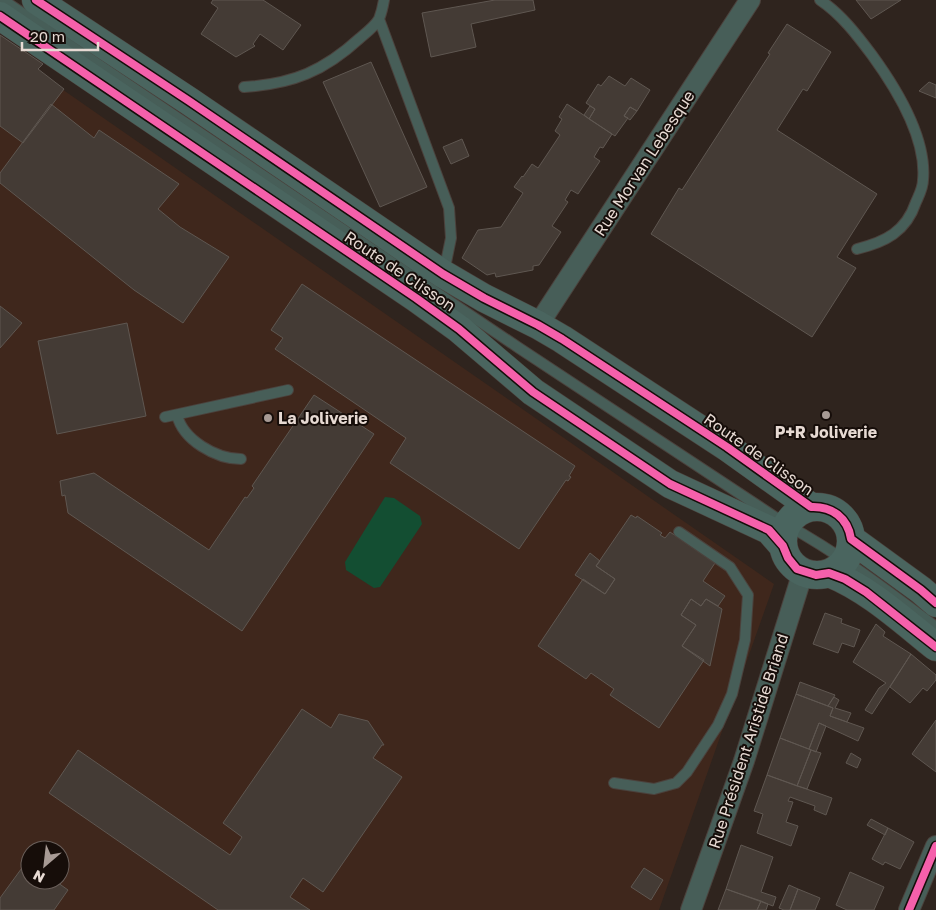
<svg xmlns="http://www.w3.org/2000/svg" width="936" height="910" font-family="'Golos Text',sans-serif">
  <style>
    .built { fill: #3f271c; fill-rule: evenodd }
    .green { fill: #134e32 }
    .building { fill: #443b35; stroke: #5f5751 }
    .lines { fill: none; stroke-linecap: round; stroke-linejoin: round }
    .service-casing { stroke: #4b423d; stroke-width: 12 }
    .minor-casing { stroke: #4b423d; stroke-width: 22 }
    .secondary-casing { stroke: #4b423d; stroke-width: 29 }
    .service { stroke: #475e58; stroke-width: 10 }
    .minor { stroke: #475e58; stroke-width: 20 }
    .secondary { stroke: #4a655f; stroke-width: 28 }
    .cycleway-casing { stroke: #160d09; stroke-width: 11 }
    .cycleway { stroke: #f560ab; stroke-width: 8 }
    .poi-dot { fill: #a79a94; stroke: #160d09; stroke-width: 2 }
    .labels { text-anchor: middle; stroke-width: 4; stroke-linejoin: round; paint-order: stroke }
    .street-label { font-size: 16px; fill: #e7dad3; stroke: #160d09 }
    .poi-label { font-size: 16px; font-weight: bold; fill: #e7dad3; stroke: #160d09; text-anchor: start }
  </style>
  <rect width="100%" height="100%" fill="#2f241e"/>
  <!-- built -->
  <path class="built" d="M0,46L774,584L659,910H0ZM30,850H60V880H30Z"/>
  <!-- green -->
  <path class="green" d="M385,497L394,498L420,516L422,524L380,587L374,588L346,570L345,562Z"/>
  <!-- building -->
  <path class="building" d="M213,0H263L301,25L283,50L260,34L253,44L255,46L236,57L201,34L218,8L211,3Z
    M495,0H533L535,10L471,24L476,47L431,57L422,13Z
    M856,0H901L871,19Z
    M787,24L831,52L807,91L803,89L777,130L877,194L837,257L856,268L812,337L651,234L679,188L682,190L770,54L768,53Z
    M0,35L43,64L38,69L64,89L23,143L0,126Z
    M371,62L427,187L380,207L323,82Z
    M609,76L625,86L631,78L650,90L637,111L630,107L624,116L628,118L615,136L589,119L595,109L586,103L598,84L601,86Z
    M929,82L936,85V98L919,91Z
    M51,104L94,138L99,130L179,184L158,209L180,227L229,257L183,323L134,290L0,183V173Z
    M567,104L612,134L603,148L600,147L594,157L600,161L578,194L571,190L565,200L568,202L552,226L561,232L539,265L533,266V270L496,277L495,273L487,275L462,258L478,230L501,227L523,193L514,187L522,176L523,177L532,164L538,168L560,135L555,131L562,119L559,117Z
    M590,106L595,109L589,119L584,115Z
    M630,107L637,111L630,120L624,116Z
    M462,139L469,156L451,164L443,147Z
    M302,284L575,466L569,476L571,477L568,481L566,480L519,549L390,463L406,438L275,349L283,338L271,330Z
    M0,306L22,323L0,348Z
    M127,323L146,416L57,434L38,341Z
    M314,395L374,434L242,631L68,513L65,495L62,496L60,481L94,473L209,550L245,497L247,498L254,488L252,486Z
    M631,515L636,518L637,516L662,533L660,535L665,538L670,532L715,563L703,581L725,596L718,606L706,599L701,606L691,599L681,615L696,625L682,646L704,660L659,728L610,695L614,689L591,673L586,679L538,646L583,579L605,594L615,579L596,566Z
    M590,553L600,561L596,566L615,579L605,594L575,575Z
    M691,599L701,606L706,599L722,609L710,666L682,646L696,625L681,615Z
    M825,613L842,619L841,623L860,630L854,647L842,643L838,653L813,644Z
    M876,624L885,632L883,636L911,654L872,714L865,710L879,688L886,683L853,662Z
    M911,654L936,675V680L927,691L923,688L910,703L890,687Z
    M800,682L835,695L828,706L796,694Z
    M796,694L833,708L830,716L864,728L858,741L819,723L809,749L780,738Z
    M834,697L839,700L835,708L851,713L847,722L830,716L833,708L828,706Z
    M302,709L331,728L339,714L368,721L384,745H382L373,758L402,777L323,892L303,878L290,897L310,910H218L49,793L78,750L230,855L242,837L223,823Z
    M936,720V772L912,754Z
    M819,723L826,726L816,752L809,749Z
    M780,738L811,750L797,786L767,775Z
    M811,750L821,753L807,789L797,786Z
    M851,753L861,759L857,768L846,763Z
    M767,775L832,798L826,815L814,810L815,806L790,797L788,801L793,802L786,822L798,826L791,846L757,833L763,814L754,811Z
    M871,819L888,828L885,835L867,825Z
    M888,828L914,842L900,869L885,862L883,865L872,859Z
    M741,845L773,857L761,892L776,897L773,906L726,889Z
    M27,861L30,863V880H54L68,890L54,910H0V898Z
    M644,868L663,880L651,900L631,887Z
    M850,872L884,887L874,910H847L836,905Z
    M789,885L798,889L790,910H784L779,908Z
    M726,889L761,901L757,910H718Z
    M798,889L820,898L815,910H790Z
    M761,901L768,904L766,910H757Z"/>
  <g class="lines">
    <!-- service casing -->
    <g class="service-casing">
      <path id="service" d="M3,0L519,348L787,525C840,554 888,591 936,627
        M820,0C841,14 857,35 872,55C896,88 927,138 923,180C923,188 919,195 916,202C906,232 885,242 857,249
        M379,19L449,208L451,238L444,272
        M244,87C293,84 324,71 360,38C366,33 375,26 379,19C381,14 383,6 384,0
        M177,415C183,440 216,459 241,459
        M165,417L288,390
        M614,783L654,789L676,783L687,772L718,725L732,694L737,673L745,640L748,595L730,567L679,532"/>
    </g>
    <!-- minor casing -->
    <g class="minor-casing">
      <path id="minor" d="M538,325L750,0
        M691,910L744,761L803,572
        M909,910L936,846"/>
    </g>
    <!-- secondary casing -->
    <g class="secondary-casing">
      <path id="secondary" d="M36,0L189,101L443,274L484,298L538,325L562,339L727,447L811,507
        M0,16L416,298L459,329L533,392L670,484L769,530L783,546
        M783 541a34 34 0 1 1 68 0a34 34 0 1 1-68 0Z
        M851,539L921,590L936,603
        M829,573C869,589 902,620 936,647"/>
    </g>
    <!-- service -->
    <use href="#service" class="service"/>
    <!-- minor -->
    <use href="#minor" class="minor"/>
    <!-- secondary -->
    <use href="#secondary" class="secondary"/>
    <!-- cycleway casing -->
    <g class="cycleway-casing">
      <path id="cycleway" d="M36,0L189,101L443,274L484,298L538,325L562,339L727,447L811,507C832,506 848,518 851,539L921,590L936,603
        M0,16L416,298L459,329L533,392L670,484L769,530L783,546L788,558L797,569L816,575L829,573L845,579L866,592L936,647
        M909,910L936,846"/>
    </g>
    <!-- cycleway -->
    <use href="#cycleway" class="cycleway"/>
  </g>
  <!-- markers -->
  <g class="poi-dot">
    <circle cx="826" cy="415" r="5"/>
    <circle cx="268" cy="418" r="5"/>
  </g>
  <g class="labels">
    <!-- street labels -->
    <g class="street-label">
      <text transform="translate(644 163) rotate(-57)" y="6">Rue Morvan Lebesque</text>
      <text transform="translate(400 271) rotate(34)" y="6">Route de Clisson</text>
      <text transform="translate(759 454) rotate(35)" y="6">Route de Clisson</text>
      <text transform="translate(748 741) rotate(-72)" y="6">Rue Président Aristide Briand</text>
    </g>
    <!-- poi labels -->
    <g class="poi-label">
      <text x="278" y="424">La Joliverie</text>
      <text x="826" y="438" text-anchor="middle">P+R Joliverie</text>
    </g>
  </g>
  <!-- north arrow -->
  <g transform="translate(45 865) rotate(208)"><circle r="24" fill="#160d09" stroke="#6a5f5a"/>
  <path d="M0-4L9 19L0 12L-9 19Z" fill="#a79a94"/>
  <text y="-8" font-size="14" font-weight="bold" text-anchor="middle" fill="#e7dad3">N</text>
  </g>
  <!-- scale -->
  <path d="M22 42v8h76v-8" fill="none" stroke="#e7dad3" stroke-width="2.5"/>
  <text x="30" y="42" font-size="15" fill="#e7dad3" stroke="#160d09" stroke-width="4" paint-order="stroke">20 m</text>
</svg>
